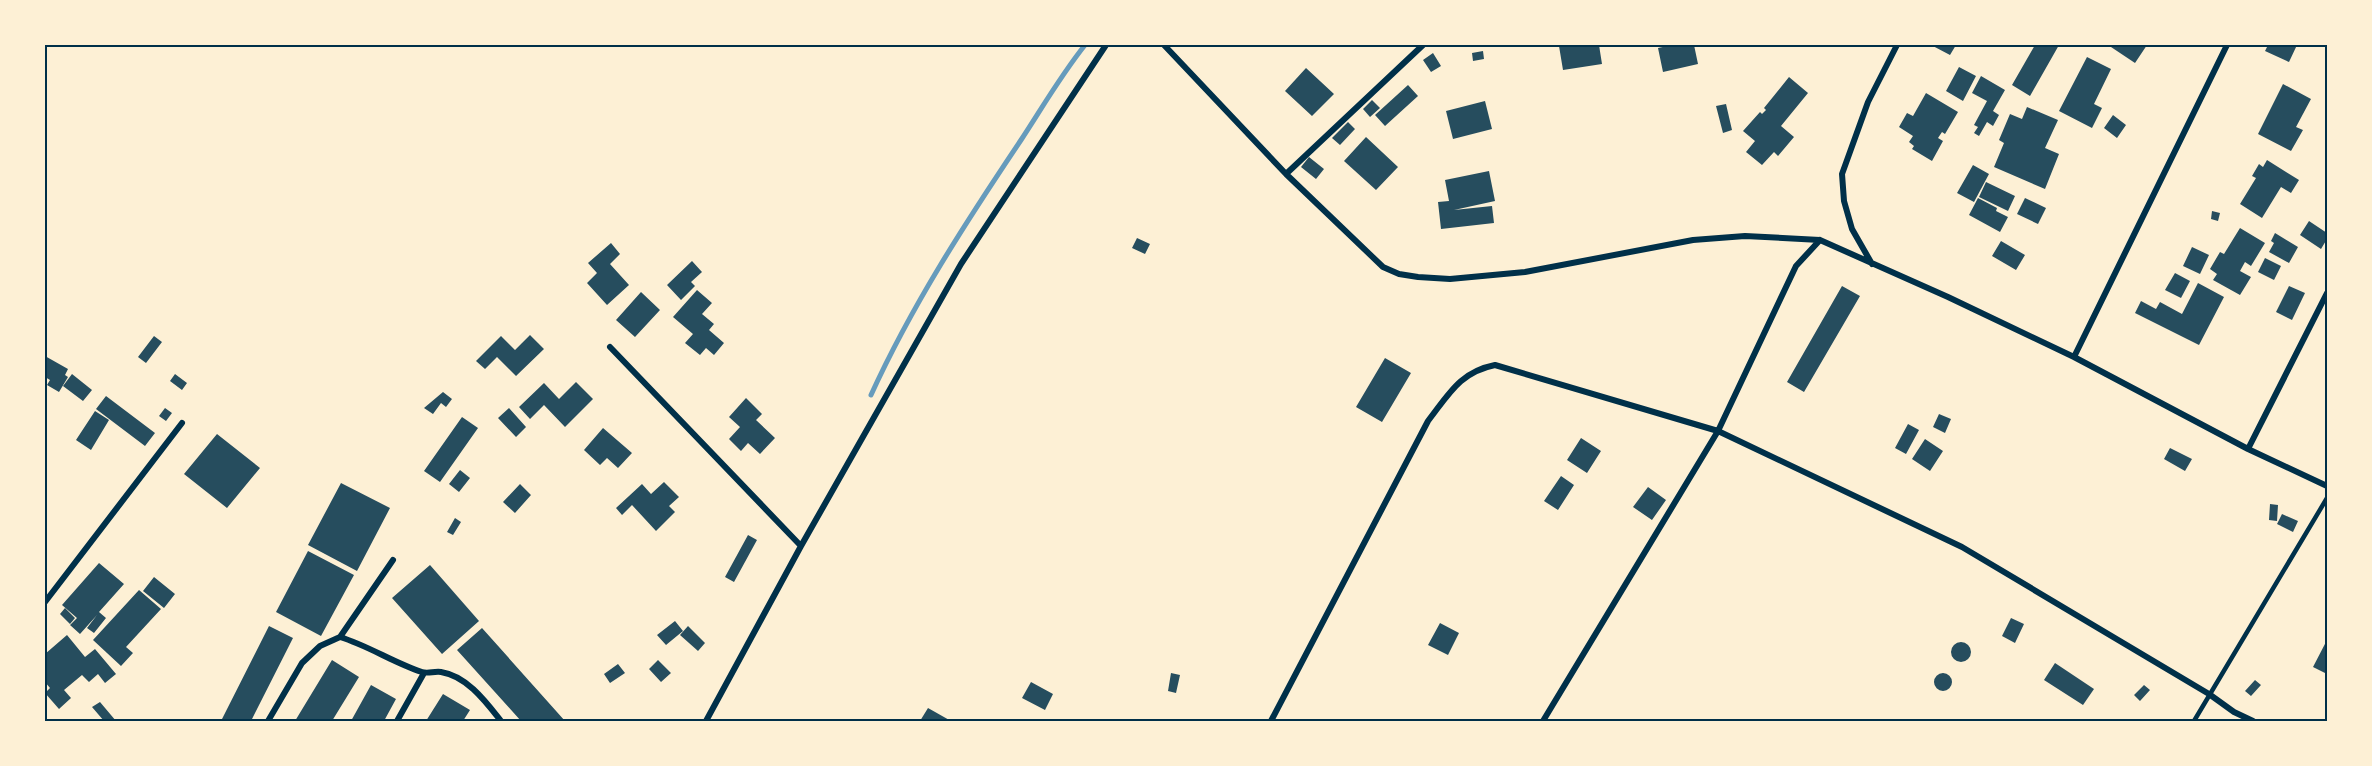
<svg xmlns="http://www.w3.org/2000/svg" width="2372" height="766" font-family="'Space Grotesk',sans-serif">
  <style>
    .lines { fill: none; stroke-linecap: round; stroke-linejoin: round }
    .stream { stroke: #669bbc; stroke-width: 5 }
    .building { fill: #264d5e }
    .service { stroke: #003049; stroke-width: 4.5 }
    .minor { stroke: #003049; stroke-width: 6 }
    .neatline { fill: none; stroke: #003049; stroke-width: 2 }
  </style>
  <rect width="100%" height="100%" fill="#fdf0d5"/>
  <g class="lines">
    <!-- stream -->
    <path class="stream" d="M871,395C912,305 966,222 1021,140C1042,108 1061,75 1085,45"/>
  </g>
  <!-- building -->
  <path class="building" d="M1569,45H1599L1602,64L1563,70L1559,46Z
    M1672,45H1694L1698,64L1663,72L1658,48Z
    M1931,45H1956L1950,55Z
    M2035,45H2059L2030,96L2012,85Z
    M2108,45H2147L2135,63Z
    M2268,45H2297L2289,62L2265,51Z
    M1483,51L1484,59L1473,61L1472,53Z
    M1433,53L1441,66L1431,72L1423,60Z
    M2087,57L2111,69L2094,104L2102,108L2092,128L2059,111Z
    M1959,67L1976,76L1963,101L1946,91Z
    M1306,68L1334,94L1312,116L1285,91Z
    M1981,76L2005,90L1993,111L1999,115L1993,126L1987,122L1979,136L1974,133L1978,127L1974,125L1987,101L1972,93Z
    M1789,77L1808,93L1781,126L1794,137L1778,156L1774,152L1762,165L1746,152L1755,141L1743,131L1760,112L1762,114L1766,110L1764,108Z
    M2283,84L2311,99L2296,127L2303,130L2291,151L2258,134Z
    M1408,85L1418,96L1385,126L1375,115Z
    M1926,93L1958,112L1945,134L1942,132L1938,138L1943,141L1932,161L1912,149L1914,146L1909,142L1913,136L1899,127L1907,113L1913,116Z
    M1372,100L1380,108L1370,117L1363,109Z
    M1485,101L1492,129L1453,139L1446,111Z
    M1726,104L1732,130L1723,133L1716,106Z
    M2027,107L2058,120L2045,148L2059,154L2045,189L1994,167L2004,143L1999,140L2010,114L2022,119Z
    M2113,115L2126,125L2117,138L2104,128Z
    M1348,122L1355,129L1340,145L1332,138Z
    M1366,137L1398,167L1376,190L1344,161Z
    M1309,157L1324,169L1316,179L1301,167Z
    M2267,160L2299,180L2291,193L2281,187L2262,218L2240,204L2256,178L2252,176L2259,164L2263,167Z
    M1973,165L1989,174L1974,202L1957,193Z
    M1489,171L1495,201L1454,210L1492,206L1494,223L1441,229L1438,202L1449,201L1445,180Z
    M1986,182L2015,196L2008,211L1979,197Z
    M1978,198L1997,208L1996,211L2008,217L2000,232L1969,215Z
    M2025,198L2046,208L2038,224L2017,214Z
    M2212,211L2220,213L2218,221L2211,219Z
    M2309,221L2327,233V239L2321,249L2300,235Z
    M2240,228L2265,243L2251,266L2245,262L2240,271L2251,277L2240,295L2213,280L2217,274L2210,269L2220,252L2224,254Z
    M2275,233L2298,247L2289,263L2269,252L2274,243L2271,241Z
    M1137,238L1150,244L1145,254L1132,248Z
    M2001,241L2025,255L2016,270L1992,256Z
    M611,243L620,254L610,264L629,285L607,305L587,283L597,273L588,263Z
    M2192,247L2209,255L2200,274L2183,266Z
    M2265,258L2281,266L2274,280L2258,272Z
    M692,261L702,272L691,282L695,286L681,300L667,285Z
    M2175,273L2190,281L2181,298L2165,290Z
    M2198,283L2224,297L2199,345L2135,313L2141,301L2156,309L2160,302L2182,314Z
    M1842,286L1860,296L1804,392L1787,382Z
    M2289,286L2305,293L2292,320L2276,312Z
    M697,290L712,303L702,314L714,324L709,330L724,343L714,355L706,348L700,355L685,343L693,334L673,317Z
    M641,292L660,310L635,337L616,320Z
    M530,335L544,349L516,376L497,357L485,369L476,361L501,336L515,350Z
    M154,336L162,342L146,363L138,357Z
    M45,356L68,369L65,375L68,377L59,392L47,385L50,380L45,377Z
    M1385,358L1411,373L1382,422L1356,407Z
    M72,374L92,390L83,401L63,386Z
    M175,374L187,383L182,390L170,381Z
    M576,382L593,399L565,427L544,405L530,419L519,407L544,383L559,399Z
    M443,392L452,399L446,407L441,403L433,414L424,408Z
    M106,396L155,433L145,446L96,409Z
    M746,398L762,414L756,420L775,438L760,454L748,443L741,451L729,439L740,427L729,417Z
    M165,408L172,413L166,421L159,416Z
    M509,408L526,427L516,437L498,418Z
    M95,411L109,420L91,450L76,440Z
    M1939,414L1951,419L1945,433L1933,427Z
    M462,417L478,428L440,482L424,471Z
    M1908,424L1919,430L1906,454L1895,448Z
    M603,428L632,453L618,468L607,458L600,465L584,450Z
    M217,434L260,468L227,508L184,474Z
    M1581,438L1601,451L1587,473L1567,460Z
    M1925,439L1943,451L1930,471L1912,459Z
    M2170,448L2192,459L2185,471L2164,459Z
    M460,470L470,478L459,492L449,484Z
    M1561,476L1574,485L1558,510L1544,501Z
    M664,482L679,497L669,506L675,512L656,531L632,505L622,515L616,508L642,484L651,494Z
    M341,483L390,508L357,571L308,545Z
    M520,484L531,495L515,513L503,502Z
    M1648,487L1666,500L1652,520L1633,507Z
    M2270,504L2278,505L2277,521L2269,520Z
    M2282,514L2298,521L2293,532L2277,524Z
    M455,518L461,522L453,535L447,532Z
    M748,535L757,540L734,582L725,577Z
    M308,551L354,575L321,636L276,612Z
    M99,563L124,584L99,612L106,618L94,633L87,628L97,615L80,634L70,625L77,618L62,605Z
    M430,565L479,621L442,654L392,598Z
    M154,577L175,594L164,608L143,591Z
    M139,590L161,609L126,647L133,653L121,666L93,640Z
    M65,608L75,618L70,624L60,614Z
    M2011,618L2024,624L2015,643L2002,636Z
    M675,621L683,631L666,645L657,635Z
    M1440,623L1459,633L1448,655L1428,645Z
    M269,626L293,638L251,721H221Z
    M688,626L705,643L698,651L680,635Z
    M482,628L565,721H521L457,650Z
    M67,635L85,657L95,649L116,674L105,683L98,674L89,682L82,675L64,690L71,698L59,709L45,693L50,688L45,682V654Z
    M2327,640V674L2313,667Z
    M1951 652a10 10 0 1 1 20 0a10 10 0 1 1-20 0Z
    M332,660L359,677L332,721H295Z
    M658,660L671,673L661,682L649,669Z
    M2055,663L2094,689L2083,705L2044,680Z
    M618,664L625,673L610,683L604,674Z
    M1934 682a9 9 0 1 1 18 0a9 9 0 1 1-18 0Z
    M1171,673L1180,675L1176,693L1168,691Z
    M2255,680L2261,685L2251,696L2245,691Z
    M1031,682L1053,694L1045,710L1022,698Z
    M371,685L396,699L384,721H351Z
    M2144,685L2150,690L2140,701L2134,695Z
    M443,694L470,710L463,721H426Z
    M100,702L116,721H104L92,707Z
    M928,708L951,721H920Z"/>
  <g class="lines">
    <!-- service -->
    <path class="service" d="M2194,721L2327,498"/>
    <!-- minor -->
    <path class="minor" d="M1164,45L1286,174L1383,267L1399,274L1418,277L1450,279L1525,272L1693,240L1745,236L1820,240L1948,297L2074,357L2248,449L2327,486
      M1286,174L1423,45
      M1872,264L1852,229L1844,201L1842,174L1868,102L1897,45
      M610,347L801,546
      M2074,357L2227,45
      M2248,449L2327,293
      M45,602L182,423
      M340,637C369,646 394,663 422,672C428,674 434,671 441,672C467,676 486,702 501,721
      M268,721L302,663L320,646L340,637L393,560
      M397,721L424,673
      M706,721L801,546L961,264L1106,45
      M1271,721L1428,421C1449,394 1460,372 1495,365L1718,431L1962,547L2209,694L2234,712L2253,721
      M1543,721L1718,431L1796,266L1820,240"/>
  </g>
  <!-- border -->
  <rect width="2372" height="766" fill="none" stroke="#fdf0d5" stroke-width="93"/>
  <rect x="46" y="46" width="2280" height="674" class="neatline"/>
</svg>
